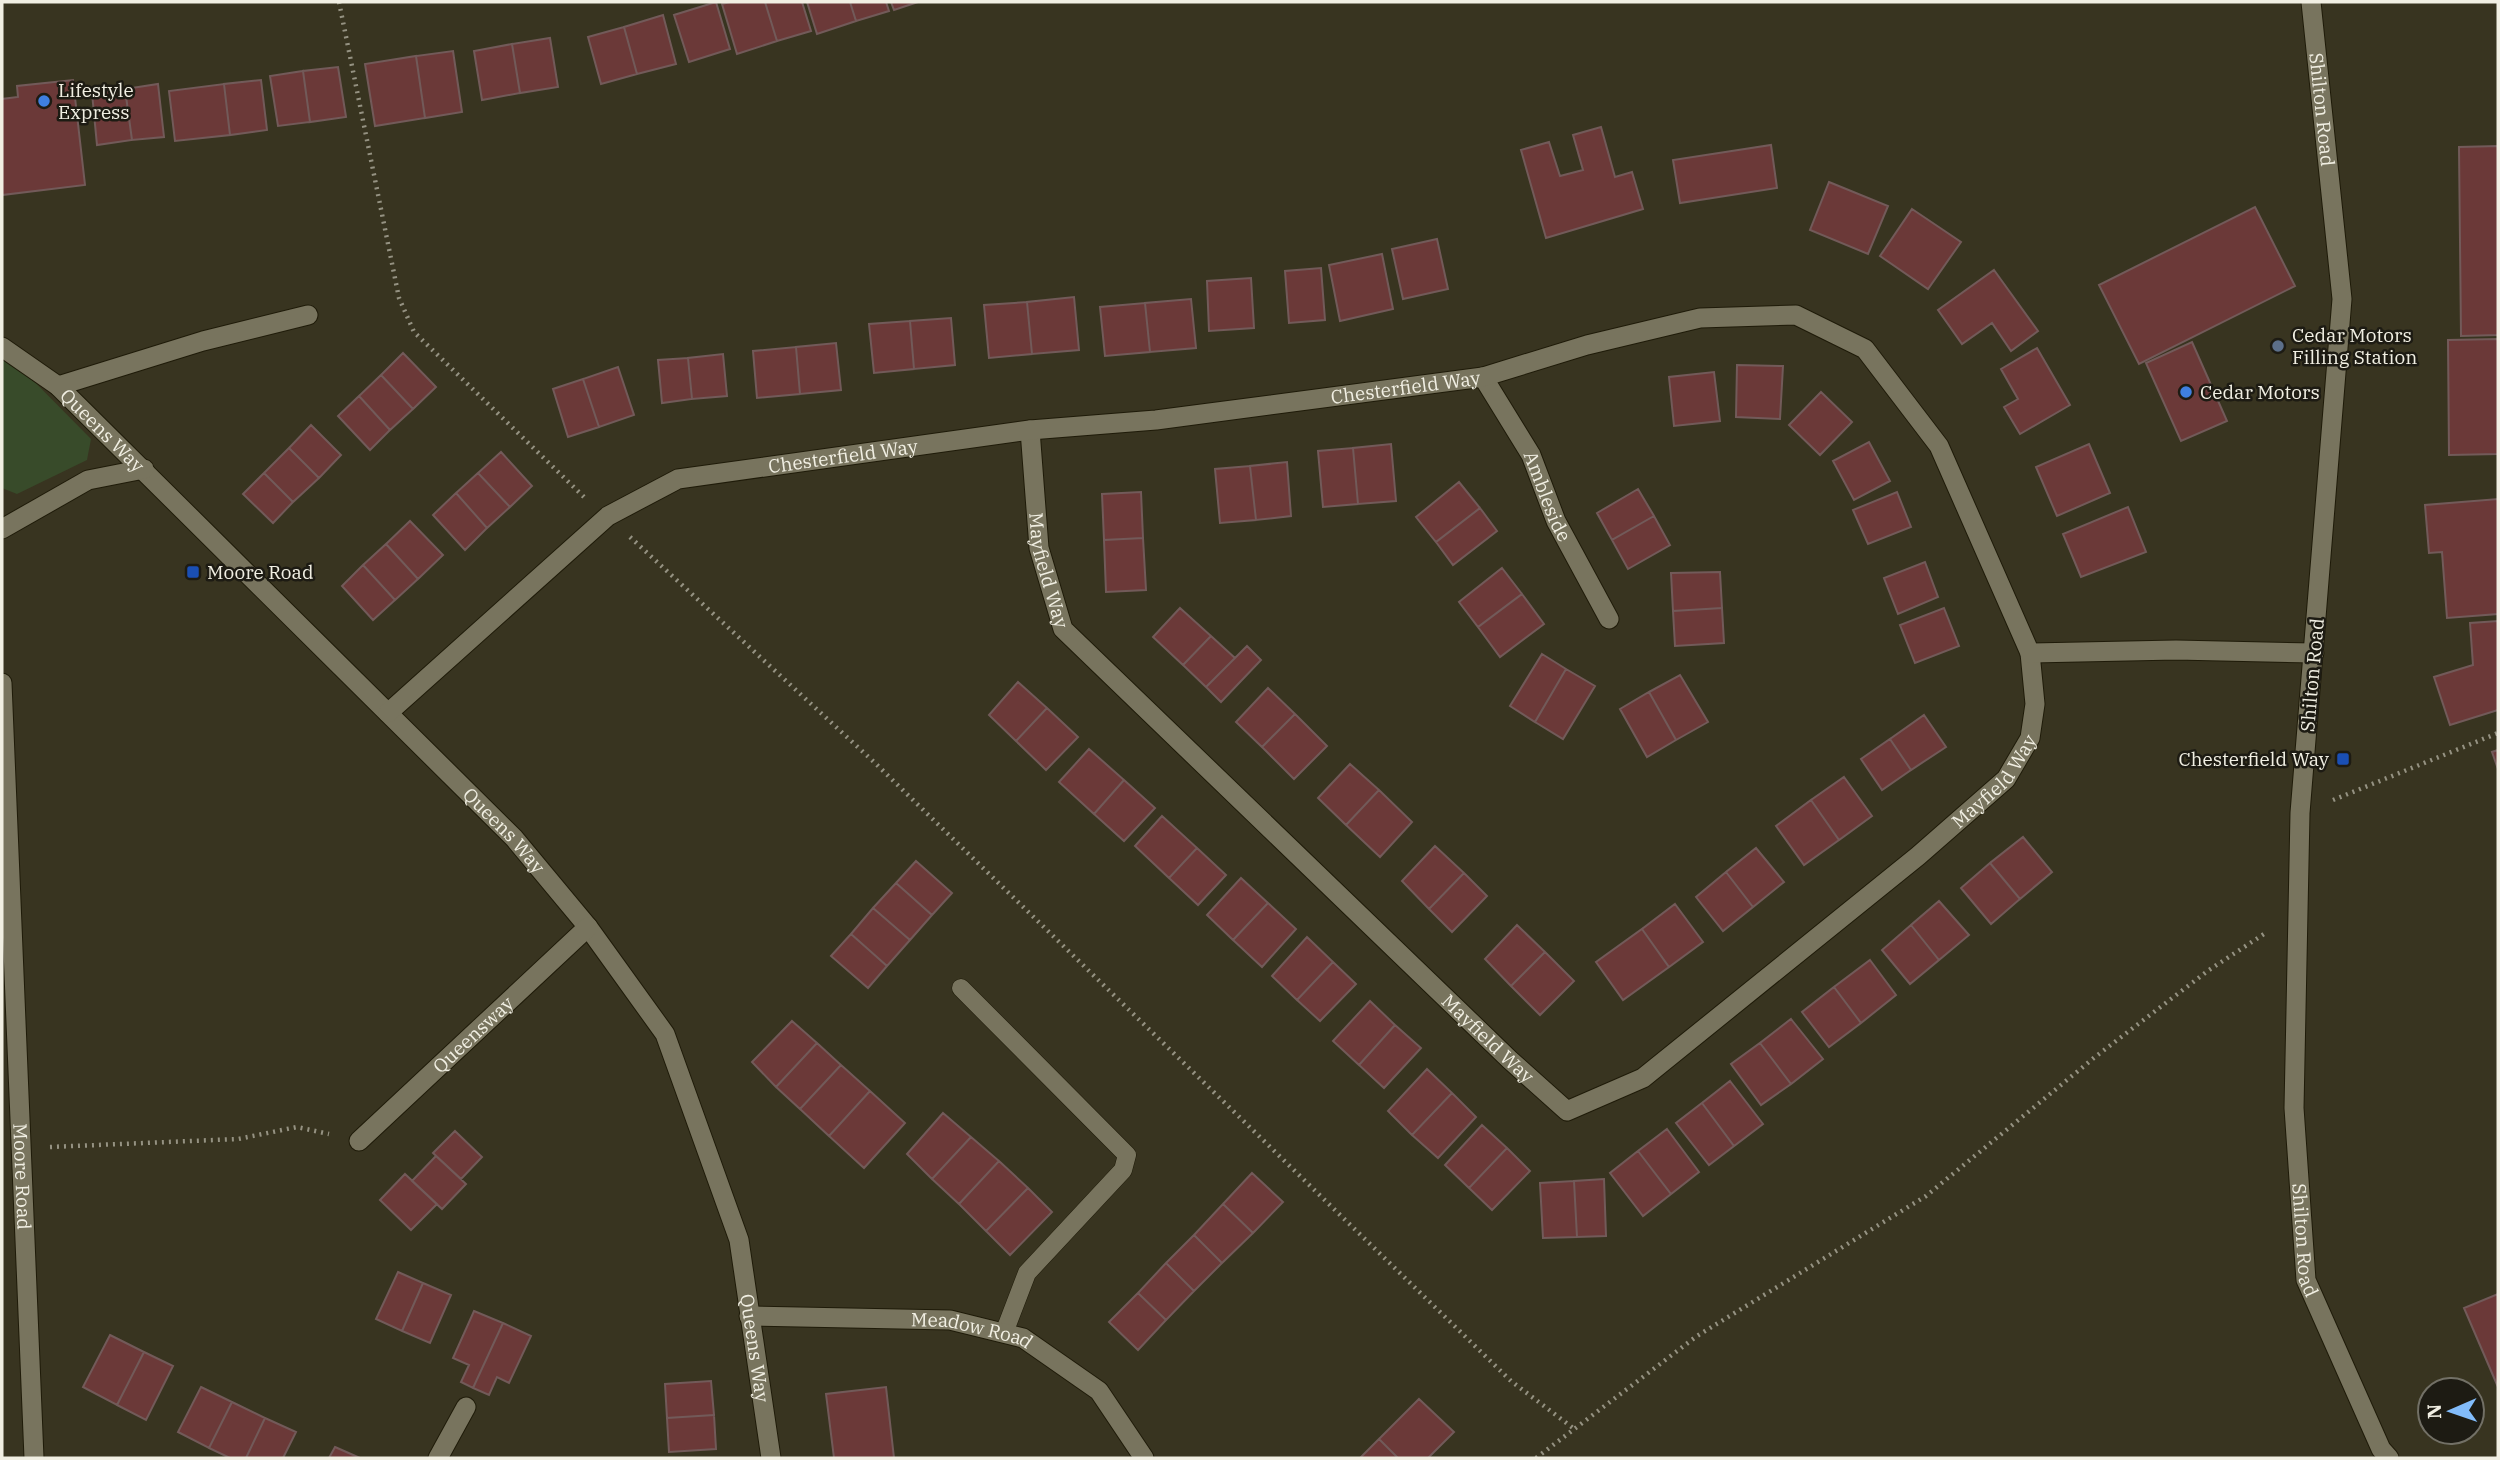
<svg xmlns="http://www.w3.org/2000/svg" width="2500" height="1460" font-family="'IBM Plex Serif',serif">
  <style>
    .green { fill: #384b2a }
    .building { fill: #6b3938; stroke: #725a59; stroke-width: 2 }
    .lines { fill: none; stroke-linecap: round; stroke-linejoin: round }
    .service-casing { stroke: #1f1b09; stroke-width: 19 }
    .minor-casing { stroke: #1f1b09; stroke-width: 21 }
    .tertiary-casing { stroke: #1f1b09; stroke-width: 21 }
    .path { stroke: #959282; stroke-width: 4.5; stroke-dasharray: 2 5; stroke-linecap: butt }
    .service { stroke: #78745e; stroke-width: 18 }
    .minor { stroke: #78745e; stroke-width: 19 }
    .tertiary { stroke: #78745e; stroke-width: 19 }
    .shop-dot { fill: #3f7fe0; stroke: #1d1b13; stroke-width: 2.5 }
    .service-dot { fill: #5c6f8a; stroke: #1d1b13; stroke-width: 2.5 }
    .transit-dot { fill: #1a4fb4; stroke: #1d1b13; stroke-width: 2.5 }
    .labels { text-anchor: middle; stroke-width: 5; stroke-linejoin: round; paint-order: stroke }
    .poi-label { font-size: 19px; fill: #f1efe3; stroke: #1d1b13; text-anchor: start }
    .street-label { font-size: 19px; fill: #f1efe3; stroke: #1d1b13 }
  </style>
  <rect width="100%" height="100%" fill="#383420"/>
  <!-- green -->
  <path class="green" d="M2,355L9,356L91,439L87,460L17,494L2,488Z"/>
  <!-- building -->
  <path class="building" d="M716,2L730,49L689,62L674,15Z
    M730,2H765L777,41L737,54L722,4Z
    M765,2H802L811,31L777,41Z
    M807,2H850L856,21L817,34Z
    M850,2H886L889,11L856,21Z
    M891,2H918L894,10Z
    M663,15L676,64L637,74L624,27Z
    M624,27L637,74L601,84L588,37Z
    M550,38L558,87L520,93L512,44Z
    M512,44L520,93L482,100L474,51Z
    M453,51L462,112L425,118L416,56Z
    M416,56L425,118L375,126L365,64Z
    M338,67L346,117L310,122L303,71Z
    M303,71L310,122L278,126L270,76Z
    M73,80L85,185L2,195V99L18,97L17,86Z
    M261,80L267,130L230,135L224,84Z
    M158,84L164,137L132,140L125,89Z
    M224,84L230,135L175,141L169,91Z
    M125,89L132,140L97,145L92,93Z
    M1601,127L1615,177L1632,172L1643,209L1546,238L1521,150L1549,142L1560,176L1583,170L1573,135Z
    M1771,145L1777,188L1680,203L1673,160Z
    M2498,146V335L2461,336L2459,147Z
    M1829,182L1888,206L1868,254L1810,230Z
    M2255,207L2295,286L2139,364L2099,285Z
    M1912,209L1961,242L1928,289L1880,256Z
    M1437,239L1448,289L1403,299L1392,249Z
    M1382,254L1393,309L1340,321L1329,265Z
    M1321,268L1325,320L1289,323L1285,271Z
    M1994,270L2038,331L2011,351L1992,323L1962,344L1938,310Z
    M1251,278L1254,328L1209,331L1207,281Z
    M1074,297L1079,350L1032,354L1027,302Z
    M1191,299L1196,348L1150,352L1145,303Z
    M1027,302L1032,354L989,358L984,305Z
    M1145,303L1150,352L1105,356L1100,307Z
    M951,318L955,365L914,369L910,321Z
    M910,321L914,369L874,373L869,324Z
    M2498,339V454L2449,455L2448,340Z
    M2192,342L2227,421L2181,441L2146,363Z
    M836,343L841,390L800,394L796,347Z
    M796,347L800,394L757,398L753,351Z
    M2037,348L2070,405L2020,434L2004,407L2018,399L2001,369Z
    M403,353L436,387L413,409L381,375Z
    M723,354L727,396L692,399L688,358Z
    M688,358L692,399L662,403L658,360Z
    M1737,365L1783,366L1780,419L1736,417Z
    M618,367L634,415L599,427L583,379Z
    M1714,372L1720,421L1674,426L1669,377Z
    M381,375L413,409L390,430L359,396Z
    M583,379L599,427L568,437L553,389Z
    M1821,392L1852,422L1820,455L1789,425Z
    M359,396L390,430L370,450L338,416Z
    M311,425L341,455L319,478L289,448Z
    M1869,442L1890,481L1854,500L1833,461Z
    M1391,444L1396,501L1358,504L1353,448Z
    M2089,444L2110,493L2057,516L2036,467Z
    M289,448L319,478L293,502L264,473Z
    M1353,448L1358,504L1323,507L1318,451Z
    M501,452L532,486L510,507L478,473Z
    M1287,462L1291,516L1256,520L1250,466Z
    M1250,466L1256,520L1220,523L1215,469Z
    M264,473L293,502L273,523L243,494Z
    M478,473L510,507L487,528L456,493Z
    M1459,482L1480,508L1436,542L1416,517Z
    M1638,489L1654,516L1612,540L1597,513Z
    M1141,492L1143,538L1104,540L1102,494Z
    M1897,492L1911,527L1868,544L1853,510Z
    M456,493L487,528L465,550L433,515Z
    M2498,499V614L2447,618L2442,552L2429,553L2425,505Z
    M2128,507L2146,552L2081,577L2063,534Z
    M1480,508L1497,531L1453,565L1436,542Z
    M1654,516L1670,545L1628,569L1612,540Z
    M410,521L443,555L418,579L386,544Z
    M1143,538L1146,590L1106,592L1104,540Z
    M386,544L418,579L395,600L363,565Z
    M1925,562L1938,597L1898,614L1884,578Z
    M363,565L395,600L373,620L342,586Z
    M1502,568L1522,594L1478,627L1459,602Z
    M1720,572L1722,608L1673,611L1671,573Z
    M1522,594L1544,624L1500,657L1478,627Z
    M1180,608L1211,636L1183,665L1153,637Z
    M1722,608L1724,643L1675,646L1673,611Z
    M1944,608L1959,646L1915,663L1900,625Z
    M2498,621V710L2450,725L2434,677L2473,665L2470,623Z
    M1211,636L1235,658L1206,687L1183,665Z
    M1247,646L1261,660L1221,702L1206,687Z
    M1542,654L1566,669L1535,722L1510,706Z
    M1566,669L1595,686L1563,739L1535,722Z
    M1680,675L1708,722L1676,740L1649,692Z
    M1018,682L1047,708L1016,741L989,715Z
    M1268,688L1295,714L1262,747L1236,722Z
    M1649,692L1676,740L1647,757L1620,709Z
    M1047,708L1078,737L1046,770L1016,741Z
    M1295,714L1327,746L1294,779L1262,747Z
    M1924,715L1946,747L1911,770L1890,739Z
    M1890,739L1911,770L1882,790L1861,759Z
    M1089,749L1124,780L1094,814L1059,782Z
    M2498,750V769L2492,752Z
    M1350,764L1379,790L1346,825L1318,798Z
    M1844,777L1872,816L1839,840L1811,800Z
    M1124,780L1155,808L1124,841L1094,814Z
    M1379,790L1412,822L1380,857L1346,825Z
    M1811,800L1839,840L1804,865L1776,826Z
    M1162,816L1197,848L1169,878L1135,846Z
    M2023,837L2052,872L2020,899L1990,863Z
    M1435,846L1464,873L1429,909L1402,881Z
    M1197,848L1226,875L1198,905L1169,878Z
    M1756,848L1784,882L1753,907L1726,872Z
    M916,861L952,893L932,915L896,883Z
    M1990,863L2020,899L1991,924L1961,888Z
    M1726,872L1753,907L1723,931L1696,897Z
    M1464,873L1487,896L1452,932L1429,909Z
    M1241,878L1268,903L1233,940L1207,915Z
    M896,883L932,915L910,940L873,908Z
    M1939,901L1969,935L1939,960L1911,925Z
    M1268,903L1296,929L1262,967L1233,940Z
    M1675,904L1703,942L1669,967L1642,929Z
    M873,908L910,940L887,966L851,934Z
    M1517,925L1545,952L1511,986L1485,959Z
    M1911,925L1939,960L1910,984L1882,950Z
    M1642,929L1669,967L1623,1000L1596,962Z
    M851,934L887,966L868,988L831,956Z
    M1307,937L1333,962L1297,1000L1272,976Z
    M1545,952L1574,981L1540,1015L1511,986Z
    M1870,960L1896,995L1861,1023L1834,987Z
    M1333,962L1356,984L1320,1021L1297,1000Z
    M1834,987L1861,1023L1829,1047L1802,1012Z
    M1370,1001L1395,1025L1359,1065L1333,1041Z
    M1791,1019L1823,1059L1791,1084L1760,1043Z
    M792,1021L817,1043L776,1087L752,1062Z
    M1395,1025L1421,1048L1384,1088L1359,1065Z
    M817,1043L841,1065L800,1109L776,1087Z
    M1760,1043L1791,1084L1761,1105L1731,1064Z
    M841,1065L870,1091L829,1136L800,1109Z
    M1427,1069L1452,1093L1412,1135L1388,1111Z
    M1730,1081L1763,1124L1734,1146L1702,1103Z
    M870,1091L905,1123L864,1168L829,1136Z
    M1452,1093L1476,1117L1438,1158L1412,1135Z
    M1702,1103L1734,1146L1709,1165L1676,1123Z
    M943,1113L971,1137L932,1179L907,1154Z
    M1482,1125L1507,1148L1469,1188L1445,1165Z
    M1667,1129L1699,1172L1671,1194L1638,1151Z
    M455,1131L482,1157L461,1179L433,1153Z
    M971,1137L999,1161L959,1204L932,1179Z
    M1507,1148L1530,1171L1492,1210L1469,1188Z
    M1638,1151L1671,1194L1643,1216L1610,1173Z
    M436,1156L466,1184L442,1209L412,1181Z
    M999,1161L1028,1188L986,1231L959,1204Z
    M1252,1173L1283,1202L1253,1233L1223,1204Z
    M405,1174L437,1204L411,1230L380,1200Z
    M1604,1179L1606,1236L1577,1237L1574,1181Z
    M1574,1181L1577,1237L1543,1238L1540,1183Z
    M1028,1188L1052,1212L1010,1255L986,1231Z
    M1223,1204L1253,1233L1222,1263L1194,1235Z
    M1194,1235L1222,1263L1194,1291L1166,1263Z
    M1166,1263L1194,1291L1166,1320L1138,1293Z
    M398,1272L423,1283L402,1331L376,1319Z
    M423,1283L451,1295L430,1343L402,1331Z
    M1138,1293L1166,1320L1138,1350L1109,1322Z
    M2498,1294V1387L2464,1308Z
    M474,1311L503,1323L473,1388L461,1382L469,1365L453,1358Z
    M503,1323L531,1336L509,1383L497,1377L489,1395L473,1388Z
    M110,1335L144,1352L117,1405L83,1387Z
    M144,1352L173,1366L146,1420L117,1405Z
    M711,1381L714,1415L667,1418L665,1384Z
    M201,1387L232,1402L209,1448L178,1432Z
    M886,1387L894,1458H834L826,1394Z
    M1419,1399L1454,1432L1428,1458H1398L1379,1439Z
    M232,1402L265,1418L246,1458H230L209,1448Z
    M714,1415L716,1449L669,1452L667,1418Z
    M265,1418L296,1432L283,1458H246Z
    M1379,1439L1398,1458H1360Z
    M335,1447L360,1458H329Z"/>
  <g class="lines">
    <!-- service casing -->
    <g class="service-casing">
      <path id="service" d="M961,988L1127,1155L1123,1170L1027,1273L1004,1333"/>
    </g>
    <!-- minor casing -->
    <g class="minor-casing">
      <g id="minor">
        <path id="s1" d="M2,347L58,386L514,838L588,927L665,1034L739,1240L771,1458"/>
        <path id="s2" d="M1483,377L1531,455L1556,521L1609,619"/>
        <path d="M58,386L203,341L308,315"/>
        <path id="s3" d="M1030,430L1039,548L1063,629L1510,1060L1567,1111L1643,1078L1918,856L2006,779L2030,738L2035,704L2030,653"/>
        <path d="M2,529L88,480L144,469"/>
        <path id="s4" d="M2,683L34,1458"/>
        <path id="s5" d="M388,713L608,516L678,479L1030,430L1156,420L1483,377L1587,345L1700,318L1796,315L1865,349L1939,446L2030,653L2176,650L2314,653"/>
        <path id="s6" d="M359,1141L588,927"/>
        <path id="s7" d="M749,1316L950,1320L1023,1338L1099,1391L1144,1458"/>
        <path d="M438,1458L466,1407"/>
      </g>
    </g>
    <!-- tertiary casing -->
    <g class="tertiary-casing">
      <g id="tertiary">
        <path id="s8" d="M2311,2L2342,299L2300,813L2294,1108L2306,1280L2381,1449L2389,1458"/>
      </g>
    </g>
    <!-- path -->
    <path class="path" d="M339,2L399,298L414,332L584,497
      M630,537L874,762L1511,1381L1573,1428
      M2333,800L2498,733
      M50,1147L238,1139L297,1127L329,1134
      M1536,1458L1697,1336L1926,1196L2095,1057L2209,970L2267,932"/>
    <!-- service -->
    <use href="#service" class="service"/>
    <!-- minor -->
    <use href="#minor" class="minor"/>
    <!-- tertiary -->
    <use href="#tertiary" class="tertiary"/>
  </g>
  <!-- markers -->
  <g class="shop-dot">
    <circle cx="44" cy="101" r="7"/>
    <circle cx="2186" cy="392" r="7"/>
  </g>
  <circle class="service-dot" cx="2278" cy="346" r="7"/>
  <g class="transit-dot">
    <rect x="186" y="565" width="14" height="14" rx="3.5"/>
    <rect x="2336" y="752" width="14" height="14" rx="3.5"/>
  </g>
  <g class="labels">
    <!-- poi labels -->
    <g class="poi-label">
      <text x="58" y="97">Lifestyle<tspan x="58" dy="22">Express</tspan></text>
      <text x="2292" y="342">Cedar Motors<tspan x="2292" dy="22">Filling Station</tspan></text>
      <text x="2200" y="399">Cedar Motors</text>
      <text x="207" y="579">Moore Road</text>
      <text x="2329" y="766" text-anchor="end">Chesterfield Way</text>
    </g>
    <!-- street labels -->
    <g class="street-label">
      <text dy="7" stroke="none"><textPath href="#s8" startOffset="108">Shilton Road</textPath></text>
      <text dy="7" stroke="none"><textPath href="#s5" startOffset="1108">Chesterfield Way</textPath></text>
      <text dy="7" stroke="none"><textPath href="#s1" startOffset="131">Queens Way</textPath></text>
      <text dy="7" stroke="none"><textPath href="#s5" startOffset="541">Chesterfield Way</textPath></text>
      <text dy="7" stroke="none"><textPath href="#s2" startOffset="136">Ambleside</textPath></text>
      <text dy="7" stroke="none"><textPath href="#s3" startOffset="142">Mayfield Way</textPath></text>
      <text transform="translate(2312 675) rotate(-85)" y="7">Shilton Road</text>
      <text dy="7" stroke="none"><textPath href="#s3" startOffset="1444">Mayfield Way</textPath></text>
      <text dy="7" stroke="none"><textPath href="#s1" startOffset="698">Queens Way</textPath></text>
      <text dy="7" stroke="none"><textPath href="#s6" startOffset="156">Queensway</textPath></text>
      <text dy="7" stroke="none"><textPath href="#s3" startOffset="793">Mayfield Way</textPath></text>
      <text dy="7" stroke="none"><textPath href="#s4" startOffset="494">Moore Road</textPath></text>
      <text dy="7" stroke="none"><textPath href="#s8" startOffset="1242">Shilton Road</textPath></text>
      <text dy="7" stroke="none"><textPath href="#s7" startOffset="224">Meadow Road</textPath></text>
      <text dy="7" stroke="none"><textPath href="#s1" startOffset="1286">Queens Way</textPath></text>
    </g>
  </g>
  <!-- border -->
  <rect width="2500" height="1460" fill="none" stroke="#f1efe3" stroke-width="7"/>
  <!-- north arrow -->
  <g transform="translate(2451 1411) rotate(268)"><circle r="33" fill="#1d1b13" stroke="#727066" stroke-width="2"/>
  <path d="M0-5L12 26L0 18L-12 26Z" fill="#82bcfa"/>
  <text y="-10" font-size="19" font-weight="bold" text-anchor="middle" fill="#f1efe3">N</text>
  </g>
</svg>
